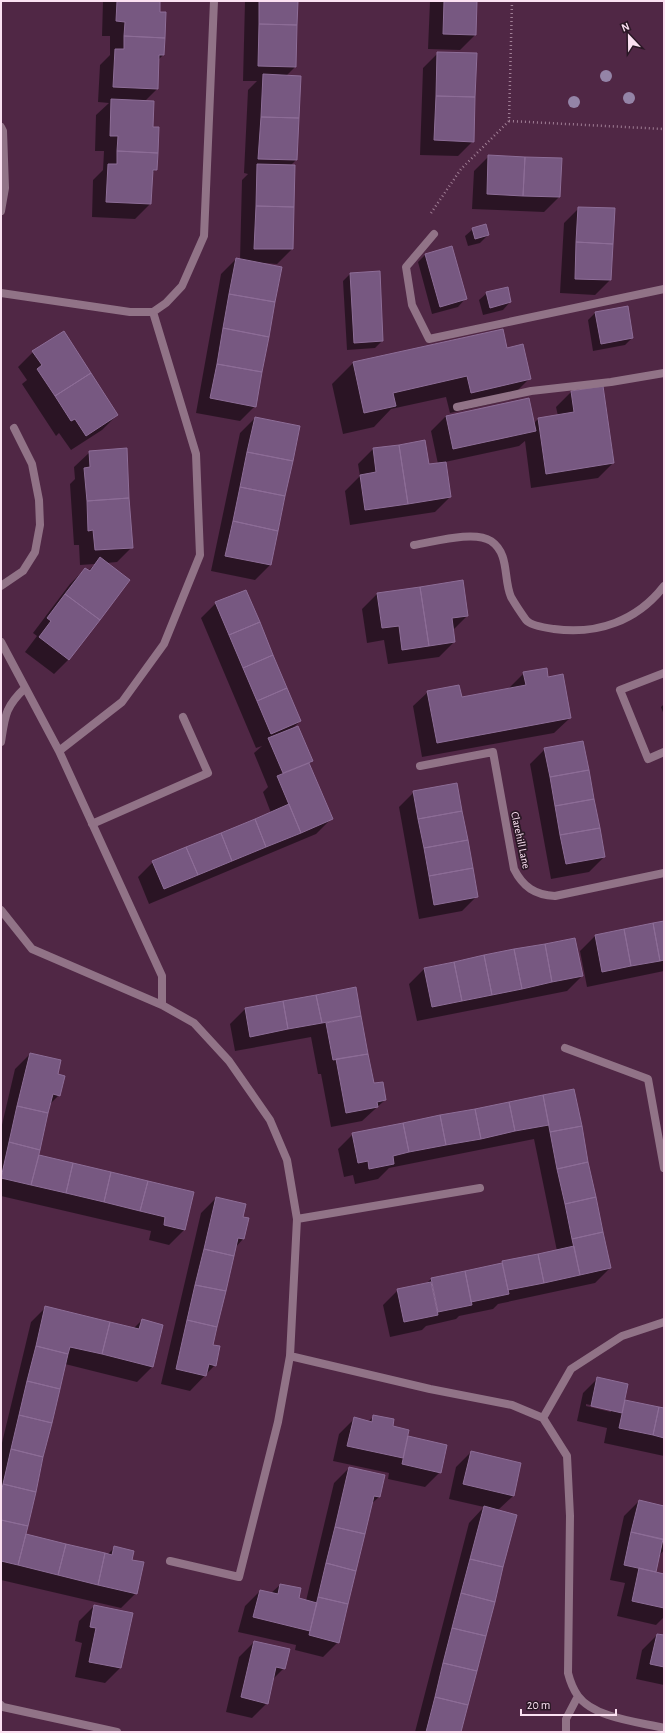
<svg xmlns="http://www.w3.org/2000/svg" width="665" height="1733" font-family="'Alegreya Sans',sans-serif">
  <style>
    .shadow { fill: #0007; fill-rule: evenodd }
    .building { fill: #775881; stroke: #8d6d97 }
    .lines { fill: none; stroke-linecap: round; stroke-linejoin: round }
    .path { stroke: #a07e95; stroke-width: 2.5; stroke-dasharray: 1 3; stroke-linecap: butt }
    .lane { stroke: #917387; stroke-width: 8 }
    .street { stroke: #917387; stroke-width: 8 }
    .tree { fill: #9484a7 }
    .labels { text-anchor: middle; stroke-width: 3.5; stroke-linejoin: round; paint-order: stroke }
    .street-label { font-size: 11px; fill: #fbe1f2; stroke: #2a1825 }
  </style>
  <rect width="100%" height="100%" fill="#502745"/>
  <!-- shadow -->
  <path class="shadow" d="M103,1H159V13L163,55L158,60L157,89L144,102L152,128L156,169L151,174L150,204L135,219L92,217L93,180L103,170L104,151H95L96,115L109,103L98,102L100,65L110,55V36H102Z
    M245,1H297L295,67L286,76L300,77L296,160L290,166L292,249L277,264L264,263L255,406L240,421L196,413L221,274L236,259L240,260L242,180L248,174L244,173L248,90L257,81H243Z
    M430,1H476L475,35L460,50L428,49Z
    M438,53L473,141L458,156L420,155L423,68Z
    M489,156L559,197L544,212L472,209L474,171Z
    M579,208L610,280L595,295L560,293L564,223Z
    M473,229L488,235L480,243L468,246L465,236Z
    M426,254L465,299L458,307L432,314L418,262Z
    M350,274L382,341L375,348L347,350L343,281Z
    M487,293L510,302L503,310L483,315L479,300Z
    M595,313L632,338L625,345L593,351L588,320Z
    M502,330L506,349L529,379L508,400L450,413L446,397L391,409L374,427L343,434L332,384L353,363Z
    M33,352L117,415L102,430L71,450L59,433L56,436L22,384L27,380L18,367Z
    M571,392L613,463L598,478L531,488L525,441L519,446L445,462L450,497L435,512L350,525L345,491L360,476L358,464L373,449L428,465L438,464L431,431L446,416L533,424L538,419L558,416L556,407Z
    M255,418L299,427L270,565L255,580L211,571L240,433Z
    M90,452L132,547L117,562L106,563L69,659L54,674L25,652L37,636L33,633L70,584L85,569L88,571L95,564L80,565L79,545H74L70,484L75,479L74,467Z
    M377,594L467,616L452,631L454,642L439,657L388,664L384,640L367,643L362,609Z
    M216,603L300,721L291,730L312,761L309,764L331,819L316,834L149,904L138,877L153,862L271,813L263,792L268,787L254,753L262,746L256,748L201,618Z
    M524,673L548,678L570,718L554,733L422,757L413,706L428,692L461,698L509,688Z
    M664,704V715L661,707Z
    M545,749L604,857L589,872L551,879L530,764Z
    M414,792L477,896L462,911L419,919L399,807Z
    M664,922V971L587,987L580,951L595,936Z
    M424,969L582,976L567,991L417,1021L409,984Z
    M355,988L373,1084L385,1100L362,1121L331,1127L321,1074H318L311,1037L235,1051L230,1024L245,1009Z
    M30,1054L57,1075L59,1095L49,1105L37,1156L193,1192L184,1230L169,1245L149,1240L151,1231L1,1196V1129L15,1069Z
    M573,1090L610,1268L595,1283L498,1304L493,1309L459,1316L456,1319L426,1326L422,1330L390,1337L383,1305L398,1290L426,1284L431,1279L557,1251L534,1139L389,1168L378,1179L355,1184L353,1175L344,1177L338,1149L353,1134Z
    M216,1198L241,1218L243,1239L235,1248L212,1345L215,1365L190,1391L161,1384L201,1213Z
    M46,1307L134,1328L142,1320L152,1367L137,1382L65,1364L25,1535L107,1555L115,1547L131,1560L136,1593L121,1608L1,1580V1447L31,1322Z
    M598,1378L624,1400L664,1409V1456L604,1443L607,1428L577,1421L583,1393ZM586,1404L611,1410V1412L586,1406Z
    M374,1416L407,1437L446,1446L440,1472L425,1487L388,1479L389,1473L333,1461L339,1434L354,1419L368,1422Z
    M471,1452L513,1496L497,1511L460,1732H415L469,1523L484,1507L449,1499L456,1467Z
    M349,1468L383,1476L379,1497L370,1505L338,1642L323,1657L295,1650L296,1645L238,1632L245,1606L260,1591L271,1593L280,1585L297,1599L306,1601L334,1483Z
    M639,1501L664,1507V1550L659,1556L655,1573L664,1575V1617L656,1625L617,1616L625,1583L610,1580L624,1516Z
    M94,1606L120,1668L105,1683L75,1677L82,1643L75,1641L79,1621Z
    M657,1635L664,1636V1685L636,1679L642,1650Z
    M254,1642L284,1668L272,1680L267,1703L252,1718L226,1712L239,1657Z"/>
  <!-- building -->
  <path class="building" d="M117,1H160V12H166L165,38L124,36L125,22L116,21Z
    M259,1H298L297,25L259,24Z
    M444,1H477L476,35L443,34Z
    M259,24L297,25L296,67L258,66Z
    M124,36L165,38L164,55H159L158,89L113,87L115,49H124Z
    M437,52L477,53L475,97L436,96Z
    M263,74L301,76L299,118L261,117Z
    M436,96L475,97L474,142L434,140Z
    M111,99L154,101L153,127H159L158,153L117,151L118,136H110Z
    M261,117L299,118L297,160L258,159Z
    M117,151L158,153L157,170H153L151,204L106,202L108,164H117Z
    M488,155L525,157L523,196L487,194Z
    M525,157L562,158L560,197L523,196Z
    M257,164L295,165L294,207L256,206Z
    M256,206L294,207L293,249H254Z
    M578,207L615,208L613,244L576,242Z
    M486,224L489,235L475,239L472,228Z
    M576,242L613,244L611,280L575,279Z
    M452,246L467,299L440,307L425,254Z
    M236,258L282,267L275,302L229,294Z
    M380,271L383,341L354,343L350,273Z
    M508,287L511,302L490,308L486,292Z
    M229,294L275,302L269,337L223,328Z
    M628,306L633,338L601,344L595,312Z
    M223,328L269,337L262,372L217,364Z
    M503,329L507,348L523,344L531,379L471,393L467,376L393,393L396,406L364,413L353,362Z
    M64,331L91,373L55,396L37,369L42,365L32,351Z
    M217,364L262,372L256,407L210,398Z
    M91,373L118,415L86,436L75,419L71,421L55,396Z
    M603,386L614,463L546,474L538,418L574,412L571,391Z
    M529,398L536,431L453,449L446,416Z
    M255,417L300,426L293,461L247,452Z
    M425,440L429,464L446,462L451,497L408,504L399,445Z
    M399,445L408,504L365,510L360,475L376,472L373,448Z
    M127,448L129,498L87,501L84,468L90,467L89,451Z
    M247,452L293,461L285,496L240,487Z
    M240,487L285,496L278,531L233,521Z
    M129,498L133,548L95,550L93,530L88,531L87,501Z
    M233,521L278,531L271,565L225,556Z
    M100,557L130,580L100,620L65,594L85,568L90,571Z
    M463,580L468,616L452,618L455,642L429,646L420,587Z
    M420,587L429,646L402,650L399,626L382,628L377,593Z
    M246,590L260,622L229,635L215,602Z
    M65,594L100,620L69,660L39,637L51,621L47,618Z
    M260,622L273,655L243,668L229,635Z
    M273,655L287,688L257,701L243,668Z
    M547,668L548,677L563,674L571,718L437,743L427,691L459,685L462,697L526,685L523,672Z
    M287,688L301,721L271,734L257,701Z
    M298,726L313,761L283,773L268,738Z
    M583,741L589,770L550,777L544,748Z
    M309,763L333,819L301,833L277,776Z
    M589,770L594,799L555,806L550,777Z
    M457,783L462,811L418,819L413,791Z
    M594,799L600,828L560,835L555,806Z
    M289,804L301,833L266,847L255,819Z
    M462,811L468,840L424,848L418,819Z
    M255,819L266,847L232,861L221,833Z
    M600,828L605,857L566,864L560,835Z
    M221,833L232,861L198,875L186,847Z
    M468,840L473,868L429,876L424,848Z
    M186,847L198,875L164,889L152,861Z
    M473,868L478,897L434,905L429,876Z
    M664,921V960L660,961L653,923Z
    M653,923L660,961L631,966L624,929Z
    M624,929L631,966L602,972L595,935Z
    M575,938L583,976L552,982L545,944Z
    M545,944L552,982L522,989L514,949Z
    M514,949L522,989L492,995L484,955Z
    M484,955L492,995L462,1001L454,962Z
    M454,962L462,1001L432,1007L424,968Z
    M356,987L361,1016L322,1023L316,995Z
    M316,995L322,1023L288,1029L283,1001Z
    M283,1001L288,1029L250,1037L245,1008Z
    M361,1016L368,1054L333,1060L326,1023Z
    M30,1053L61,1060L58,1074L65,1076L60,1096L53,1094L48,1113L17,1106Z
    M368,1054L374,1083L383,1082L386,1100L377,1102L378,1107L346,1113L336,1059Z
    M574,1089L582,1126L550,1132L543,1095Z
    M543,1095L549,1125L515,1131L509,1102Z
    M509,1102L515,1131L481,1139L475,1109Z
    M17,1106L48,1113L40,1150L9,1142Z
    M475,1109L481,1139L446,1145L440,1115Z
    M440,1115L446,1145L409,1152L403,1123Z
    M403,1123L409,1152L393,1156L394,1164L369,1169L368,1161L358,1163L352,1133Z
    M582,1126L588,1162L557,1169L550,1132Z
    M9,1142L40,1150L31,1185L1,1178Z
    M39,1155L73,1163L66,1193L31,1185Z
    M588,1162L596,1197L565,1204L557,1169Z
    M73,1163L111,1172L104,1202L66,1193Z
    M111,1172L148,1181L140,1211L104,1202Z
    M148,1181L194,1192L185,1230L164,1225L165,1217L140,1211Z
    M216,1197L246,1204L243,1217L249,1218L244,1239L238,1238L234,1256L204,1249Z
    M596,1197L603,1232L572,1239L565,1204Z
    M603,1232L611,1268L580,1275L572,1239Z
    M574,1246L580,1275L544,1283L538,1254Z
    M204,1249L234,1256L226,1291L195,1285Z
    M538,1254L544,1283L508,1290L502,1261Z
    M502,1263L509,1294L471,1302L465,1271Z
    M465,1271L472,1305L438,1312L431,1278Z
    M431,1282L438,1315L404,1322L397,1289Z
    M195,1285L226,1291L217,1327L187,1320Z
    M45,1306L110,1322L102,1354L70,1347L68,1354L36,1346Z
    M142,1319L163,1325L153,1367L102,1354L110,1322L139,1329Z
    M187,1320L217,1327L213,1345L220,1346L216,1366L209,1364L206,1376L176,1369Z
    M36,1346L68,1354L60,1389L27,1381Z
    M597,1377L628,1384L622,1413L591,1406Z
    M27,1381L60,1389L52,1423L19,1415Z
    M625,1400L659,1407L653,1435L619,1428Z
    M659,1407L664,1408V1438L653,1435Z
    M19,1415L52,1423L43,1457L11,1449Z
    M373,1415L394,1419L393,1426L409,1430L403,1458L347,1446L354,1417L372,1422Z
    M408,1436L447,1445L441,1473L402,1464Z
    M11,1449L43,1457L36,1492L3,1484Z
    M471,1451L521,1463L514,1496L463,1484Z
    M349,1467L385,1475L380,1497L374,1496L365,1534L335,1527Z
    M3,1484L36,1492L28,1526L1,1520V1493Z
    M639,1500L664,1506V1540L631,1532Z
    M484,1506L517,1515L503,1567L470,1559Z
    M1,1520L28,1526L18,1565L1,1561Z
    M335,1527L365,1534L356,1571L326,1563Z
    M631,1532L663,1539L656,1572L624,1565Z
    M26,1534L66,1544L58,1575L18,1565Z
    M66,1544L105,1553L98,1585L58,1575Z
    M114,1546L134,1551L132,1560L144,1562L137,1594L98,1585L105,1553L112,1555Z
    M470,1559L503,1567L495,1602L461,1593Z
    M326,1563L356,1571L348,1604L318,1597Z
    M639,1568L664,1574V1608L632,1601Z
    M280,1584L301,1588L299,1598L317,1603L310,1631L253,1617L260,1590L278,1594Z
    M461,1593L495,1602L486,1636L452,1628Z
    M318,1597L348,1604L339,1643L309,1635Z
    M94,1605L133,1613L121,1668L89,1662L96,1628L90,1627Z
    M452,1628L486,1636L477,1671L443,1663Z
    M657,1634L664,1635V1667L650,1664Z
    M254,1641L290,1649L285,1669L276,1667L268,1704L241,1697Z
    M443,1663L477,1671L468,1705L435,1697Z
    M435,1697L468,1705L461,1732H426Z"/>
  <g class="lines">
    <!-- path -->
    <path class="path" d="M512,1L509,121L664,129
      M431,213L461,169L509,121"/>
    <!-- lane -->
    <path class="lane" d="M1,127L3,131L5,188L1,211
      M434,234L406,267L412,305L429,339L664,289
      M1,293L130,312H153L166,303L182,286L204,236L214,1
      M457,407L531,391L611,382L664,373
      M1,586L23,571L35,552L40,525L39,500L32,464L14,428
      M1,642L59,751L162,976V1005
      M664,673L620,690L648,759L664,752
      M1,742C5,716 5,707 25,688
      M59,751L122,702L164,644L200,555L196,454L153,312
      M92,824L208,773L183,717
      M1,910L32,949L162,1005L194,1023L229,1061L270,1120L287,1160L297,1219L290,1356L278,1422L239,1577L170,1561
      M565,1048L648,1079L664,1168
      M297,1219L480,1188
      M290,1356L430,1389L512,1405L543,1418L567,1456L570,1516L568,1673C570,1681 573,1689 578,1696C594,1718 639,1722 664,1728
      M543,1418L571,1369L622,1336L664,1322
      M1,1705L3,1707L117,1732
      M566,1732V1719L578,1696"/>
    <!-- street -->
    <path class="street" d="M414,545C434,542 474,530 491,541C510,554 503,579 511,597C515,604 521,613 526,620C531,626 547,628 554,629C597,635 637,621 664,586
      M420,766L493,752L514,869C523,887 535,895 555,896L664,873"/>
  </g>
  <!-- trees -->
  <g class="tree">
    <circle cx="606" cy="76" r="6"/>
    <circle cx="629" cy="98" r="6"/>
    <circle cx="574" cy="102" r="6"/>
  </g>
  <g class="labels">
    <!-- street labels -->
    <g class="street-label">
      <text transform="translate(521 840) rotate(78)" y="4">Clarehill Lane</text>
    </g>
  </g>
  <!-- border -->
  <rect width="665" height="1733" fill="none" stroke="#fbe1f2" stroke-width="4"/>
  <!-- north arrow -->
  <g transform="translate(629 36) rotate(338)" stroke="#2a1825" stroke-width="3" paint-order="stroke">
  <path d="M0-3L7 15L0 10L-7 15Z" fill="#fbe1f2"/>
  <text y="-6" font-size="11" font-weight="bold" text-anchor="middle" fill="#fbe1f2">N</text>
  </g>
  <!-- scale -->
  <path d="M521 1709v6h95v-6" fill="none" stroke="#fbe1f2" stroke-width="2"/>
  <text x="527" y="1709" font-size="12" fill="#fbe1f2" stroke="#2a1825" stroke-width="3" paint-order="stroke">20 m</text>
</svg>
